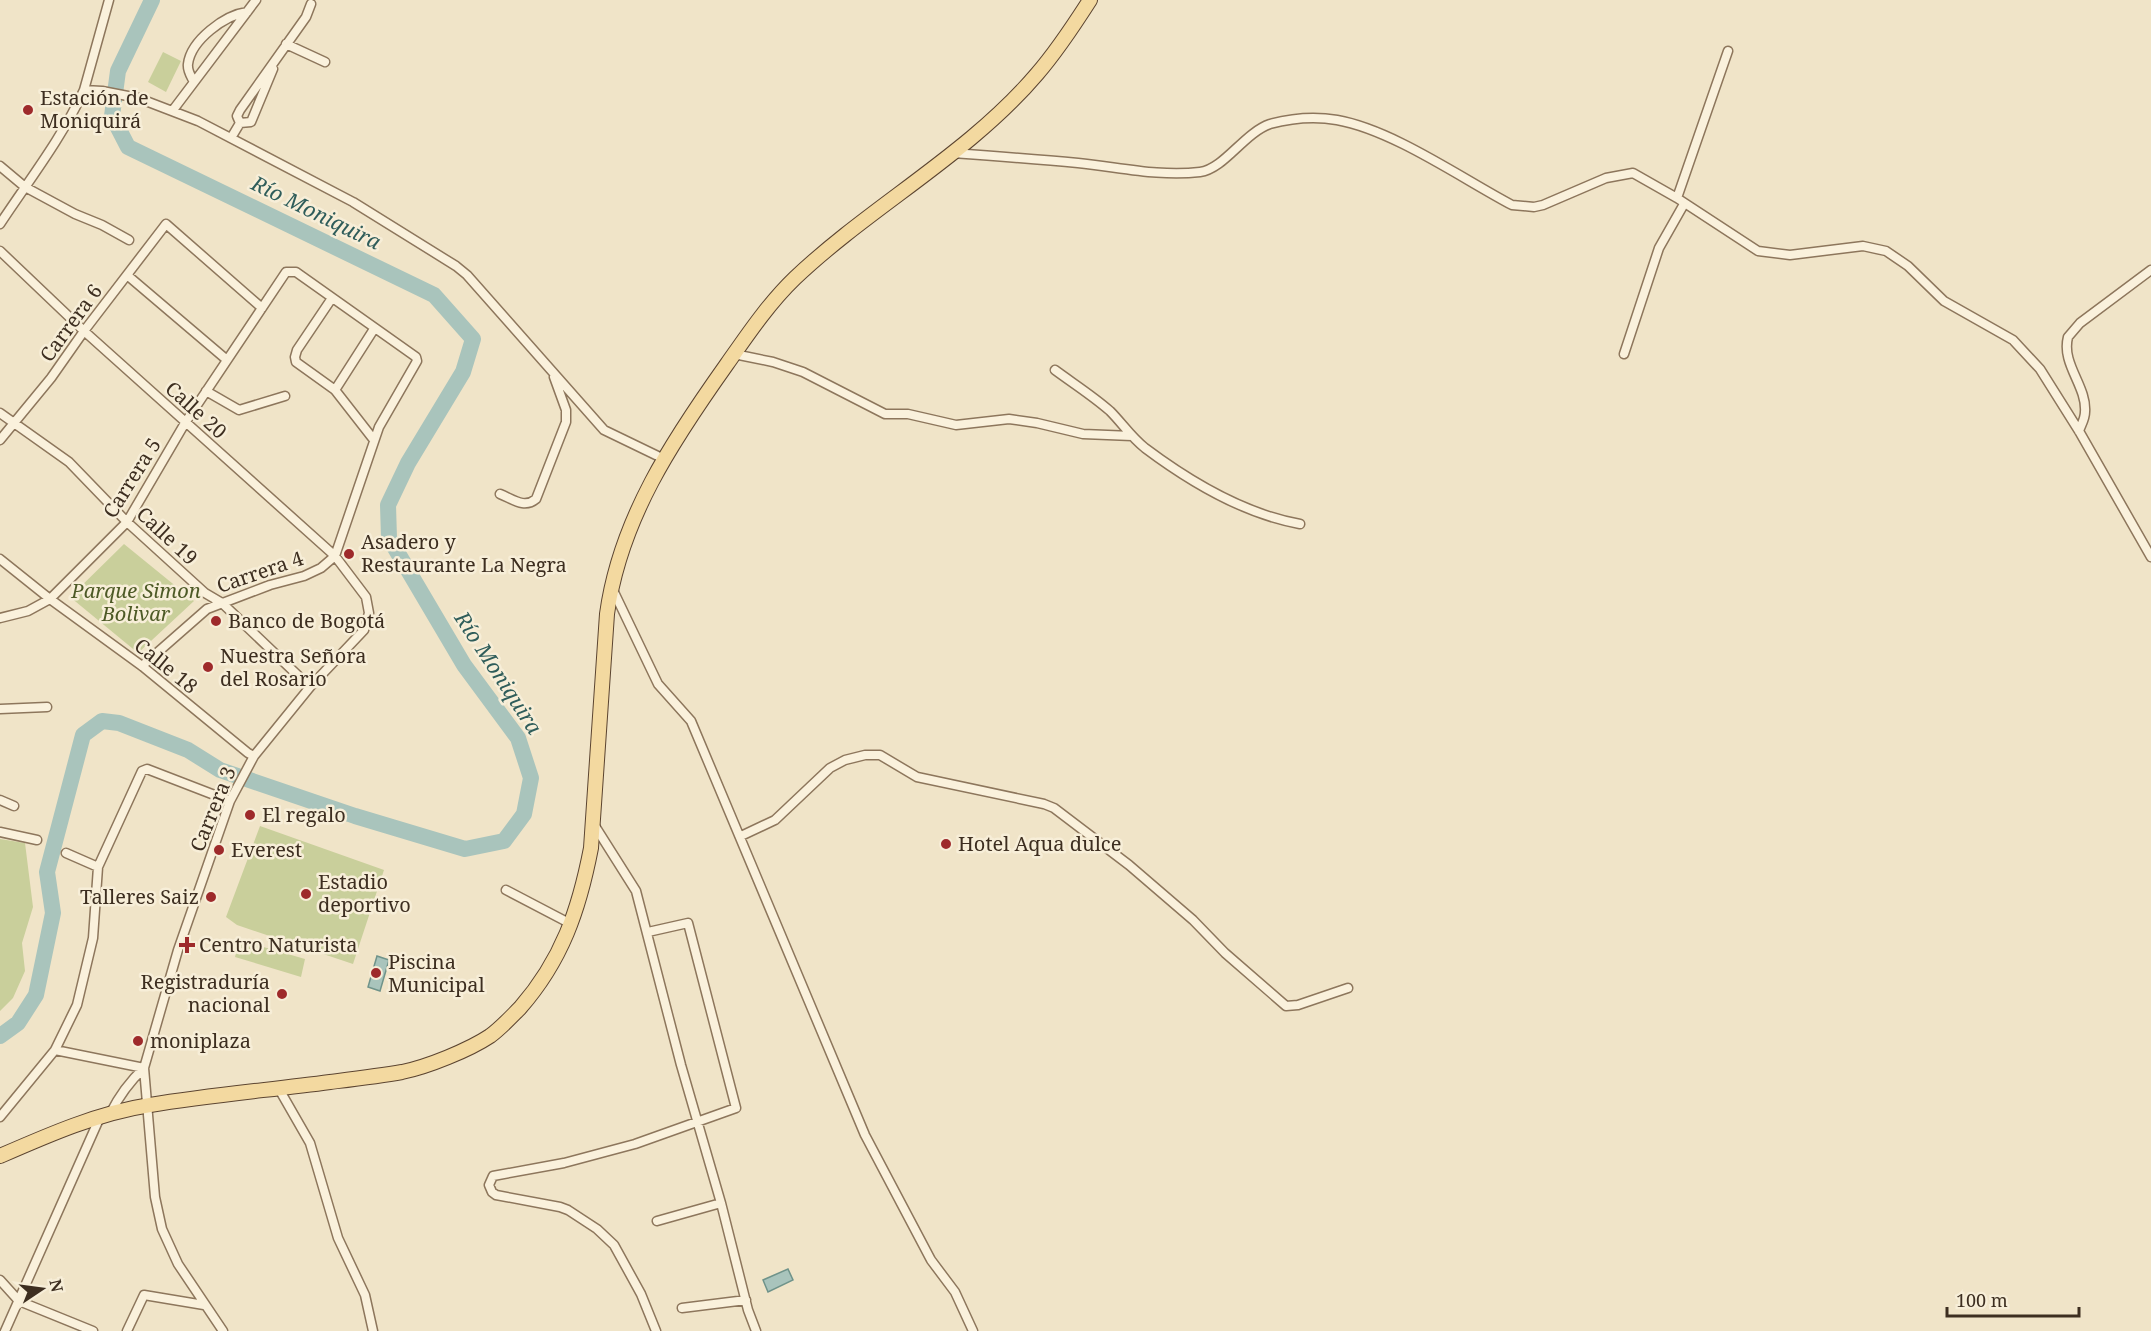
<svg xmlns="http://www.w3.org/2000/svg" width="2151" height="1331" font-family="'Noto Serif',serif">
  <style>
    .green { fill: #c9cf9b }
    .water { fill: #a9c4bc; stroke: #6f938a; stroke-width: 1.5 }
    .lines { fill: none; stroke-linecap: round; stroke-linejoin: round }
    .river { stroke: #a9c4bc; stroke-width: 16 }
    .street-casing { stroke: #8d765c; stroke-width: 11 }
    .primary-casing { stroke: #5b4430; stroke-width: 16 }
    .street { stroke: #faf1dc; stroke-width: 8 }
    .primary { stroke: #f3d9a0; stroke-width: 14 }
    .poi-dot { fill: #9e2a2b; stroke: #f7eed8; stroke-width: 2 }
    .labels { text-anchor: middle; stroke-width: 5; stroke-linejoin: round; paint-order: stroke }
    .poi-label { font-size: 20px; fill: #3d2e20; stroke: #f7eed8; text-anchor: start }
    .street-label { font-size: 20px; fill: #3d2e20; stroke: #f7eed8 }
    .park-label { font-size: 20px; font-style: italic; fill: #4d5a26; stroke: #f7eed8 }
    .water-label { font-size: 21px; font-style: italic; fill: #2f5d5a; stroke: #f7eed8 }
  </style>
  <rect width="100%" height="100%" fill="#f0e4c8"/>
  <!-- green -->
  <path class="green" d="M163,52L181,61L166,92L148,82Z
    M124,544L194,601L138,653L70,597Z
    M260,826L384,870L353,964L237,925L226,917Z
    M0,839L25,843L33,907L22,943L25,971L13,998L0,1011Z
    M239,940L305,959L301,977L235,957Z"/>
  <!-- water -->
  <path class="water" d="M377,956L389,960L380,991L368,987Z
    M788,1269L793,1280L768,1292L763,1280Z"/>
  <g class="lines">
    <!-- river -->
    <path class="river" d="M0,1036L18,1023L36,995L53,913L47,872L83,735L102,721L119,723L188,750L220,770L355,816L465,849L504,841L524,814L531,778L518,738L464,665L389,538L388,505L408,463L463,372L473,339L434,295L128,147L112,116L118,71L152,0"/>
    <!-- street casing -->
    <g class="street-casing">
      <path id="street" d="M286,44L325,62
        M194,82C191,76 187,71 188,64C191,40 225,15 247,12
        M84,90L102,91L138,98L198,121L353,202L456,266L467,275L604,430L664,459
        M173,110L256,0
        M240,123L251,122L273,69
        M231,138L240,123L237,116L240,110L306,17L311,4
        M952,153C994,156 1036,159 1078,163C1119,167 1159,177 1200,172C1224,169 1244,133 1270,124C1292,118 1315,116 1337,120C1393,130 1461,178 1512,205L1534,207L1543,205L1606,178L1633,173L1677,198L1758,251L1790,255L1863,246L1886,251L1908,266L1944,301L2013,340L2040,369L2079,431L2151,557
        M0,166L25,187L75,214L102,225L129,240
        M1677,198L1728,51
        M0,224C29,180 62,138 84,90L109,0
        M0,251L84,331L335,556L366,597L369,613L364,630L310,687L254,756L230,801L178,950L144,1068L155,1197L162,1229L178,1264L223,1331
        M127,275L227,360
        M332,298L297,350L295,357L296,362L335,390L374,440
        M734,354L773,362L803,372L885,414H908L956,425L1009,419L1037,423L1083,434L1132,436
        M1624,354L1659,248L1684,204
        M1055,370C1074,384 1093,396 1110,411C1122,423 1131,437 1145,448C1189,481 1244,514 1300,524
        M335,390L374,329
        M206,391L239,410L285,396
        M0,413L69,462L127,522L205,593L222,603L310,687
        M2079,431C2081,425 2085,419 2085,412C2087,386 2061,364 2068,337L2080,323L2151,270
        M0,440L51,378L84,331L166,224L262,308
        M500,494C513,499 524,509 536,499L566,422V410L554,377
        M0,559L50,599L142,666L248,753L254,756
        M613,590L658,684L691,721L865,1135L931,1260L955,1292L973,1331
        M0,618L28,611L50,599L127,522L185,423L286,272H296L416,357L417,361L379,427L335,556L321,568L304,576L270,585L207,609L142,666
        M0,709L47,707
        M0,800L14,806
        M593,823L636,891L681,1065L721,1203L748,1310L756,1331
        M0,832L37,840
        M741,836L775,820L830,768L845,760L865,755H880L917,777L1044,804L1054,808L1129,865L1193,920L1225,953L1286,1006L1298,1005L1348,988
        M66,853L98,867
        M506,890L571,924
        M648,932L688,923L736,1108L635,1144L564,1163L493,1176L489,1185L492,1192L496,1195L560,1207L568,1210L597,1229L614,1245L641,1294L656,1331
        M55,1050L144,1068
        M279,1089L310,1143L338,1238L365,1295L373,1331
        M110,1114C119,1096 129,1082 144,1068
        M0,1117L55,1050L77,1005L93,938L98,867L142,771L147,769L230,801
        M657,1221L721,1203
        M0,1280L19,1301L93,1331
        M682,1308L746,1300
        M5,1331L100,1117
        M127,1331L144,1295L204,1305"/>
    </g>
    <!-- primary casing -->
    <g class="primary-casing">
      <path id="primary" d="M0,1156C48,1135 98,1113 150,1105C210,1095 270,1090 330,1082C354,1079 379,1076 402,1072C427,1067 469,1050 490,1036C501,1028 511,1017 520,1008C562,960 579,910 591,848L607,614C620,519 673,440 727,364C748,334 769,303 795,278C871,206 969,154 1037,74C1057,51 1074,25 1090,0"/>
    </g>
    <!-- street -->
    <use href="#street" class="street"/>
    <!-- primary -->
    <use href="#primary" class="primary"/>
  </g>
  <!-- markers -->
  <g class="poi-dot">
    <circle cx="28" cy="110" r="6"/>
    <circle cx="349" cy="554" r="6"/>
    <circle cx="216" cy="621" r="6"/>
    <circle cx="208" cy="667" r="6"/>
    <circle cx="250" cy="815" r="6"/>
    <circle cx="946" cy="844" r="6"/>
    <circle cx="219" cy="850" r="6"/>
    <circle cx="306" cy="894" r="6"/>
    <circle cx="211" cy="897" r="6"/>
    <path d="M184 936h6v6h6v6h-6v6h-6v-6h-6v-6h6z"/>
    <circle cx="376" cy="973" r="6"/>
    <circle cx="282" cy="994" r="6"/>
    <circle cx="138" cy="1041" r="6"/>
  </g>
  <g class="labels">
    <!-- poi labels -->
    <g class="poi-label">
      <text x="40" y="105">Estación de<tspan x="40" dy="23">Moniquirá</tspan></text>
      <text x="361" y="549">Asadero y<tspan x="361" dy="23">Restaurante La Negra</tspan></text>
      <text x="228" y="628">Banco de Bogotá</text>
      <text x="220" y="663">Nuestra Señora<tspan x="220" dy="23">del Rosario</tspan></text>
      <text x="262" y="822">El regalo</text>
      <text x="958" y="851">Hotel Aqua dulce</text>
      <text x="231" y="857">Everest</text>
      <text x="318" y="889">Estadio<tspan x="318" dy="23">deportivo</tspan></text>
      <text x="199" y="904" text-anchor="end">Talleres Saiz</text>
      <text x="199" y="952">Centro Naturista</text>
      <text x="388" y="969">Piscina<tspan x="388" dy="23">Municipal</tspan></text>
      <text x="270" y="989" text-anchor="end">Registraduría<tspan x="270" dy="23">nacional</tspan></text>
      <text x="150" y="1048">moniplaza</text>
    </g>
    <!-- street labels -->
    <g class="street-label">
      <text transform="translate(71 323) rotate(-54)" y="7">Carrera 6</text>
      <text transform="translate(196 410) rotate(42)" y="7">Calle 20</text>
      <text transform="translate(132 478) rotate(-58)" y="7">Carrera 5</text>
      <text transform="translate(167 536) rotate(43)" y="7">Calle 19</text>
      <text transform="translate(260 572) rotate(-19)" y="7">Carrera 4</text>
      <text transform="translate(166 666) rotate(39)" y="7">Calle 18</text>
      <text transform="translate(213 809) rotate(-68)" y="7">Carrera 3</text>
    </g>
    <!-- park labels -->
    <g class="park-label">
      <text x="136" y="598">Parque Simon<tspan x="136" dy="23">Bolivar</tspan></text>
    </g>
    <!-- water labels -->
    <g class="water-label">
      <text transform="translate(316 213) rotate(26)" y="7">Río Moniquira</text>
      <text transform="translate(498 673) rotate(57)" y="7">Río Moniquira</text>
    </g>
  </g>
  <!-- north arrow -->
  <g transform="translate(42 1289) rotate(77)" stroke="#f7eed8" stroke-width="4.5" paint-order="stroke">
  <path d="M0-4.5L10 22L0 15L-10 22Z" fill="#3d2e20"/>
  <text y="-9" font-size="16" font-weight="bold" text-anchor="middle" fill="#3d2e20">N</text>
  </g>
  <!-- scale -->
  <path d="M1947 1307v9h132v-9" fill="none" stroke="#3d2e20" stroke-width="3"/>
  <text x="1956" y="1307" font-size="18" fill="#3d2e20" stroke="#f7eed8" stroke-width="4.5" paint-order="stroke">100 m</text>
</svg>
